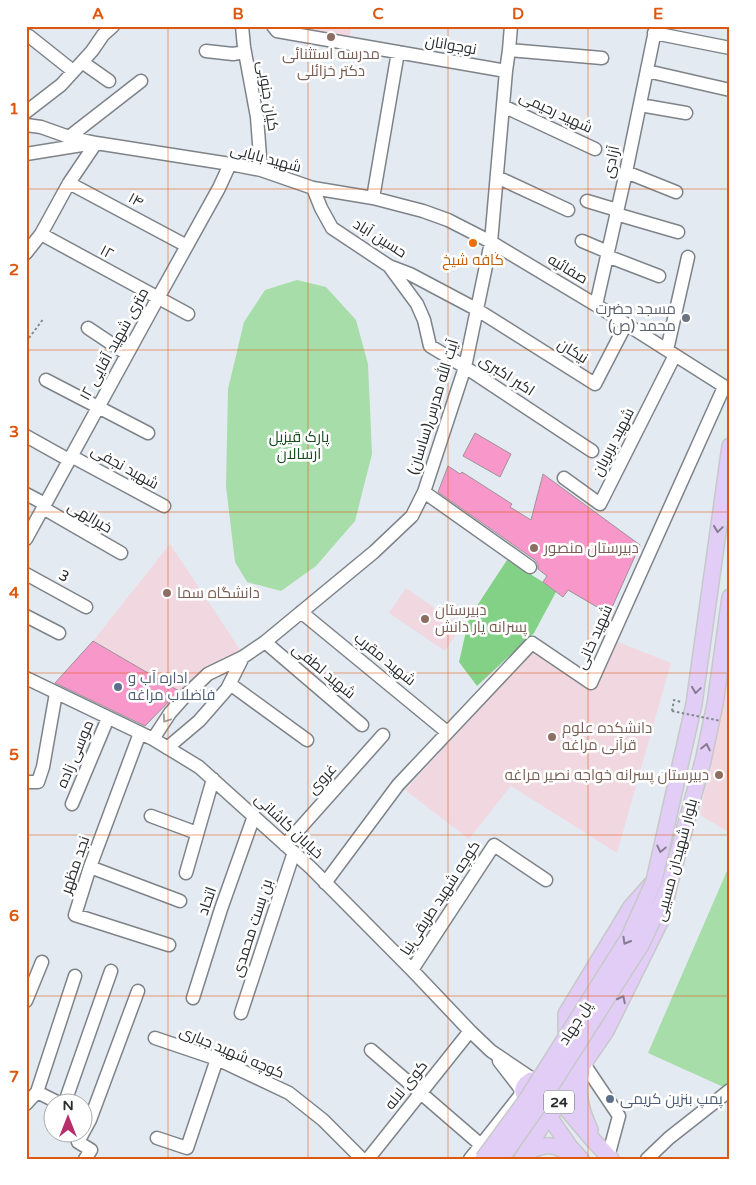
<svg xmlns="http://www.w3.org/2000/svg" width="756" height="1185" font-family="'Varela Round',Cairo,sans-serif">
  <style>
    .education { fill: #f1d8e0 }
    .green { fill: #a7dda8 }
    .forest { fill: #83d186 }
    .building { fill: #f897ca; stroke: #9c9497 }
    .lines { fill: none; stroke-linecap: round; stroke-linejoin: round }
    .minor-casing { stroke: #7d8388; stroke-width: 15 }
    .major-casing { stroke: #c7c8c9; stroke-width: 18 }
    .path { stroke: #83888c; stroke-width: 2; stroke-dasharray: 2.5 2.5; stroke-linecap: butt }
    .minor { stroke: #fff; stroke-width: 12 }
    .major { stroke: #e2cdf7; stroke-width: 15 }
    .major-bridge-casing { stroke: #c7c8c9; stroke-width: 18; stroke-linecap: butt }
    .path-bridge { stroke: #83888c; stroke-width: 2; stroke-dasharray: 2.5 2.5; stroke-linecap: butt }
    .major-bridge { stroke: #e2cdf7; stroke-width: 15 }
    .oneway { stroke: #867c92 }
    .oneway2 { stroke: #9fa0a1 }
    .grid { fill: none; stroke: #de570e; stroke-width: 1; stroke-opacity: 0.55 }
    .education-dot { fill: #8d6e63; stroke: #fff; stroke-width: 2 }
    .food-dot { fill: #e8710a; stroke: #fff; stroke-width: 2 }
    .worship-dot { fill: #6b7280; stroke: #fff; stroke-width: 2 }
    .service-dot { fill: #5c6f8a; stroke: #fff; stroke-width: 2 }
    .labels { text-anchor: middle; stroke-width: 5; stroke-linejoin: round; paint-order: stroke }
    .shield { fill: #fff; stroke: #696b6d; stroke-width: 1 }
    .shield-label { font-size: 14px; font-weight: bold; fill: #292c2e }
    .street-label { font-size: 15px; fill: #292c2e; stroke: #fff }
    .education-label { font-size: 15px; fill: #785e54; stroke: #fff; text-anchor: start }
    .food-label { font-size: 15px; fill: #c56008; stroke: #fff }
    .worship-label { font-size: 15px; fill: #5b616d; stroke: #fff; text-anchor: end }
    .park-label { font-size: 15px; fill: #164c1c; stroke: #fff }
    .service-label { font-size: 15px; fill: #4e5e75; stroke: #fff; text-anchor: start }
    .neatline { fill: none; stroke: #de570e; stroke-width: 2 }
    .grid-label { font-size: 16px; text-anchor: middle; font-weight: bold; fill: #de570e }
  </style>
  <rect width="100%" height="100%" fill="#e4eaf1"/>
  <!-- education -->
  <path class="education" d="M273,26H351L349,44Z
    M170,544L241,651L180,692L93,641Z
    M406,588L461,626L445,651L389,613Z
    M618,642L671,663L617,853L511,786L469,839L405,790L533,651L591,688Z
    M725,681L730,684V833L700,815Z"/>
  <!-- green -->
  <path class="green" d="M297,280L326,287L356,320L368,364L372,454L355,521L316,566L281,591L247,582L235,562L226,486L228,389L244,322L265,290Z
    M730,864V1090L648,1053Z"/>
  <!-- forest -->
  <path class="forest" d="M507,560L543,582L556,592L534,633L477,686L459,662L469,618Z"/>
  <!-- building -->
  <path class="building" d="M475,433L511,454L500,477L463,456Z
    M448,466L460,474L462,472L512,504L510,507L531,520L543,474L640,545L609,614L568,590L563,597L543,582L547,576L538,569V564L535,560L438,492Z
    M93,641L179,691L145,726L55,683Z"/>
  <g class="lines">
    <!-- minor casing -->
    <g class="minor-casing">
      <path id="minor" d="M242,26L244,47L257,117L261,170
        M273,26L277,31L506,71
        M654,33L730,48
        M29,36L73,71
        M509,50L602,58
        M206,51L233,54L245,52
        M82,62L109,81
        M647,71L730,90
        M640,105L686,113
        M503,106L595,149
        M26,112L61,85L92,51L103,35L113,26
        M26,125L41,127L69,137L96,143L230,164L261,170L313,188L373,198L423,211L448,220L491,242L596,305L730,390
        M69,137L141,81
        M26,154L88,144
        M626,172L676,192
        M497,177L568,210
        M69,183L187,246
        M313,188L321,208L332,228L389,266L410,274L476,309L595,384L626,324
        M373,198L398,52
        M587,201L617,210
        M616,214L678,232
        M41,234L188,314
        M582,241L608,252
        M26,253L41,234L69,183L96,143
        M607,256L659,276
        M389,266L417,304L424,320L430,346L465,367L592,451
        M596,305L626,172L656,26
        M88,328L127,354
        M667,350L688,257
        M46,380L148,433
        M26,436L69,460
        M71,456L164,506
        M564,478L600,504L675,355
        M424,492L530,567
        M26,494L45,504
        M43,508L121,553
        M26,539L158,298L219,188L230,164
        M26,574L86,607
        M301,612L447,732
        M26,616L59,633
        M265,642L362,725
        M26,678L153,739L199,767L311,868L412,970L470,1031L491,1051L534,1080
        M230,684L307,740
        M140,733L90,867L75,915L169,945
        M153,739L170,713L186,695L208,674L243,657L265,642L374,552L412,516L424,492L465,367L491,242L506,71L509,50L511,26
        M167,748L199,721L227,689L243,657
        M26,782H38L43,767L56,693
        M72,804L108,718
        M151,816L197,833
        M285,845L383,735
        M90,867L180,901
        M186,873L213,779
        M325,883L398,785L532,643L591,683L724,387
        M412,970L494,845L546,880
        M193,998L221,909L254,816
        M26,1001L42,962
        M241,1013L294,852
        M155,1038L217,1059L289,1093L323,1120L362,1159
        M371,1050L481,1145
        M584,1064L619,1116L608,1157
        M37,1092L57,1102
        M65,1102L111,971
        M26,1104L37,1092L75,976
        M82,1116L90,1120L78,1142L91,1150L85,1159
        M90,1120L138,991
        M157,1138L187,1148L217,1059
        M368,1159L470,1031
        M470,1159L523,1092L499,1061
        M647,1159L669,1138L730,1090"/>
    </g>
    <!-- major casing -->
    <g class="major-casing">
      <path id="major" d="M606,1031L594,1043H577L566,1031V1014L631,907L654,881L694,704L730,446
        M582,1071C576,1093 581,1110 590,1130
        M531,1080C542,1080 553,1092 559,1100C558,1108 554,1111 548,1115C540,1113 521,1098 523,1089C524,1084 528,1082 531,1080Z
        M527,1153C546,1142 555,1144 573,1156
        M522,1159L548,1115L570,1147L581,1159
        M611,1159L592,1139L559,1100L606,1031L662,918L669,886L703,761L715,704L730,597"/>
    </g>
    <!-- path -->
    <path class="path" d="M26,342L44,318
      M672,711L674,700L681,702"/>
    <!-- minor -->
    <use href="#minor" class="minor"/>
    <!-- major -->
    <use href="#major" class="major"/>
    <!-- major-bridge casing -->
    <g class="major-bridge-casing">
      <path id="major-bridge" d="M483,1159L527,1099L629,937L654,881
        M501,1159L539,1105L641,945L669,886"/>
    </g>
    <!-- path-bridge -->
    <path class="path-bridge" d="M672,711L721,721"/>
    <!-- major-bridge -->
    <use href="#major-bridge" class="major-bridge"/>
  </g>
  <!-- one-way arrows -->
  <defs><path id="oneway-chevron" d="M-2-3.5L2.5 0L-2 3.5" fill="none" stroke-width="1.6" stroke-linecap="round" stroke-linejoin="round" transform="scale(1.25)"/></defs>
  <g class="oneway">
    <use href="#oneway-chevron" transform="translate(718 529) rotate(98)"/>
    <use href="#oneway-chevron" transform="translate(696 690) rotate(98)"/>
    <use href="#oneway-chevron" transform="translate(706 747) rotate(-78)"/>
    <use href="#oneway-chevron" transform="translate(661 849) rotate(103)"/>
    <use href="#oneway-chevron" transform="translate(626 941) rotate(120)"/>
    <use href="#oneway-chevron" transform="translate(622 999) rotate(-63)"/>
  </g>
  <use class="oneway2" href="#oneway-chevron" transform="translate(166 719) rotate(124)"/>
  <!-- grid -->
  <path class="grid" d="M168,26V1159M308,26V1159M448,26V1159M588,26V1159M26,189H730M26,350H730M26,512H730M26,673H730M26,835H730M26,996H730"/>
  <!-- markers -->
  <g class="education-dot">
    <circle cx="331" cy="37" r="5"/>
    <circle cx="534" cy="548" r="5"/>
    <circle cx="167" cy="593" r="5"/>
    <circle cx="425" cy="619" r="5"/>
    <circle cx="552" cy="737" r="5"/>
    <circle cx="719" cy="775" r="5"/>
  </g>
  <circle class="food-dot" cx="473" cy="243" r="5"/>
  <circle class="worship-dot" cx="686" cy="318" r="5"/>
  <g class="service-dot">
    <circle cx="118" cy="687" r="5"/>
    <circle cx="610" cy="1099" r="5"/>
  </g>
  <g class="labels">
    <!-- shield labels -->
    <rect class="shield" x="544" y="1090.5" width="30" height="23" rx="4"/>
    <g class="shield-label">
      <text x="559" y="1107">24</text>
    </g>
    <!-- street labels -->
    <g class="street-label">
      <text transform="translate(451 45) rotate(10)" y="5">نوجوانان</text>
      <text transform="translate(268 96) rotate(81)" y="5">کیان جنوبی</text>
      <text transform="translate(556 112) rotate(25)" y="5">شهید رحیمی</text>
      <text transform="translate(266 158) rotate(15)" y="5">شهید بابایی</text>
      <text transform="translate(611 162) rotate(-78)" y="5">آزادی</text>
      <text transform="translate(136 200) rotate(28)" y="5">۱۴</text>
      <text transform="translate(380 238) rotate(32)" y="5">حسین آباد</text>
      <text transform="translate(107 252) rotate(28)" y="5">۱۲</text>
      <text transform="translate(568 269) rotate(31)" y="5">صفائیه</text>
      <text transform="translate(114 344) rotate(-61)" y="5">۱۲ متری شهید آقایی</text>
      <text transform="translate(573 351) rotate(32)" y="5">نیکان</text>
      <text transform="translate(507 375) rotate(33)" y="5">اکبر اکبری</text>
      <text transform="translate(433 407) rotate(-73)" y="5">آیت الله مدرس(ساسان)</text>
      <text transform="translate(613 442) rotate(-63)" y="5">شهید بربریان</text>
      <text transform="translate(125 467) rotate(29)" y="5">شهید نجفی</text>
      <text transform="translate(90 517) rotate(30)" y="5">خیرالهی</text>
      <text transform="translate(64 576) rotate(29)" y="5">3</text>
      <text transform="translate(594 637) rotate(-66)" y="5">شهید خانی</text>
      <text transform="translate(385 659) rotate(39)" y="5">شهید مقرب</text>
      <text transform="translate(324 671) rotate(40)" y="5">شهید لطفی</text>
      <text transform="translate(75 754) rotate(-67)" y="5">موسی زاده</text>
      <text transform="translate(322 779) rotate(-48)" y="5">غروی</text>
      <text transform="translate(289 826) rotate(43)" y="5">خیابان کاشانی</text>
      <text transform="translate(676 860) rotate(-75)" y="5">بلوار شهیدان مسیبی</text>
      <text transform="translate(75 865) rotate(-71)" y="5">نجد مظهر</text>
      <text transform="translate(440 898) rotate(-57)" y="5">کوچه شهید طریقی‌نیا</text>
      <text transform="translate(207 901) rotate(-71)" y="5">اتحاد</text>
      <text transform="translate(252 928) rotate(-72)" y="5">بن بست محمدی</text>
      <text transform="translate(575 1023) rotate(-58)" y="5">پل جهاد</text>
      <text transform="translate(232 1052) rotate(23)" y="5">کوچه شهید جباری</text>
      <text transform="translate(406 1085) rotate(-51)" y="5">کوی لاله</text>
    </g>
    <!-- education labels -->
    <g class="education-label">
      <text x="331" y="59" text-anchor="middle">مدرسه استثنائی<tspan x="331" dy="17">دکتر خزائلی</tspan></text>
      <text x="544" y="553">دبیرستان منصور</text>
      <text x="177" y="598">دانشگاه سما</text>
      <text x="435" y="615">دبیرستان<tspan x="435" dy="17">پسرانه یار دانش</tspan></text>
      <text x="562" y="733">دانشکده علوم<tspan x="562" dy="17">قرآنی مراغه</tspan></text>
      <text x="709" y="780" text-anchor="end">دبیرستان پسرانه خواجه نصیر مراغه</text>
    </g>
    <!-- food labels -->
    <g class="food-label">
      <text x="473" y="265">کافه شیخ</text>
    </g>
    <!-- worship labels -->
    <g class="worship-label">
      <text x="676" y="314">مسجد حضرت<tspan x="676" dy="17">محمد (ص)</tspan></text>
    </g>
    <!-- park labels -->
    <g class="park-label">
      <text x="299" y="442">پارک قیزیل<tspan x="299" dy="17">ارسالان</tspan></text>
    </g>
    <!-- service labels -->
    <g class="service-label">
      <text x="128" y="683">اداره آب و<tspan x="128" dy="17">فاضلاب مراغه</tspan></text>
      <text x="620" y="1104">پمپ بنزین کریمی</text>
    </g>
  </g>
  <!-- border -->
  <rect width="756" height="1185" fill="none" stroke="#ffffff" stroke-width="55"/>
  <!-- north arrow -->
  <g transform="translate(68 1118)"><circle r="24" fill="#ffffff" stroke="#a9abab"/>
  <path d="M0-4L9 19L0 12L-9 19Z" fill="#b82e6a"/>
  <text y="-8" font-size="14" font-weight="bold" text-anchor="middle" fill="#292c2e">N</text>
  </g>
  <rect x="28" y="28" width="700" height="1130" class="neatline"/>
  <g class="grid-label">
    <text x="98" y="19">A</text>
    <text x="238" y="19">B</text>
    <text x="378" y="19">C</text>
    <text x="518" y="19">D</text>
    <text x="658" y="19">E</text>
    <text x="14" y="114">1</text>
    <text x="14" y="275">2</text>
    <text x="14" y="437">3</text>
    <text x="14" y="598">4</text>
    <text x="14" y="760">5</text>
    <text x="14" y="921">6</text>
    <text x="14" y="1082">7</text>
  </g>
</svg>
